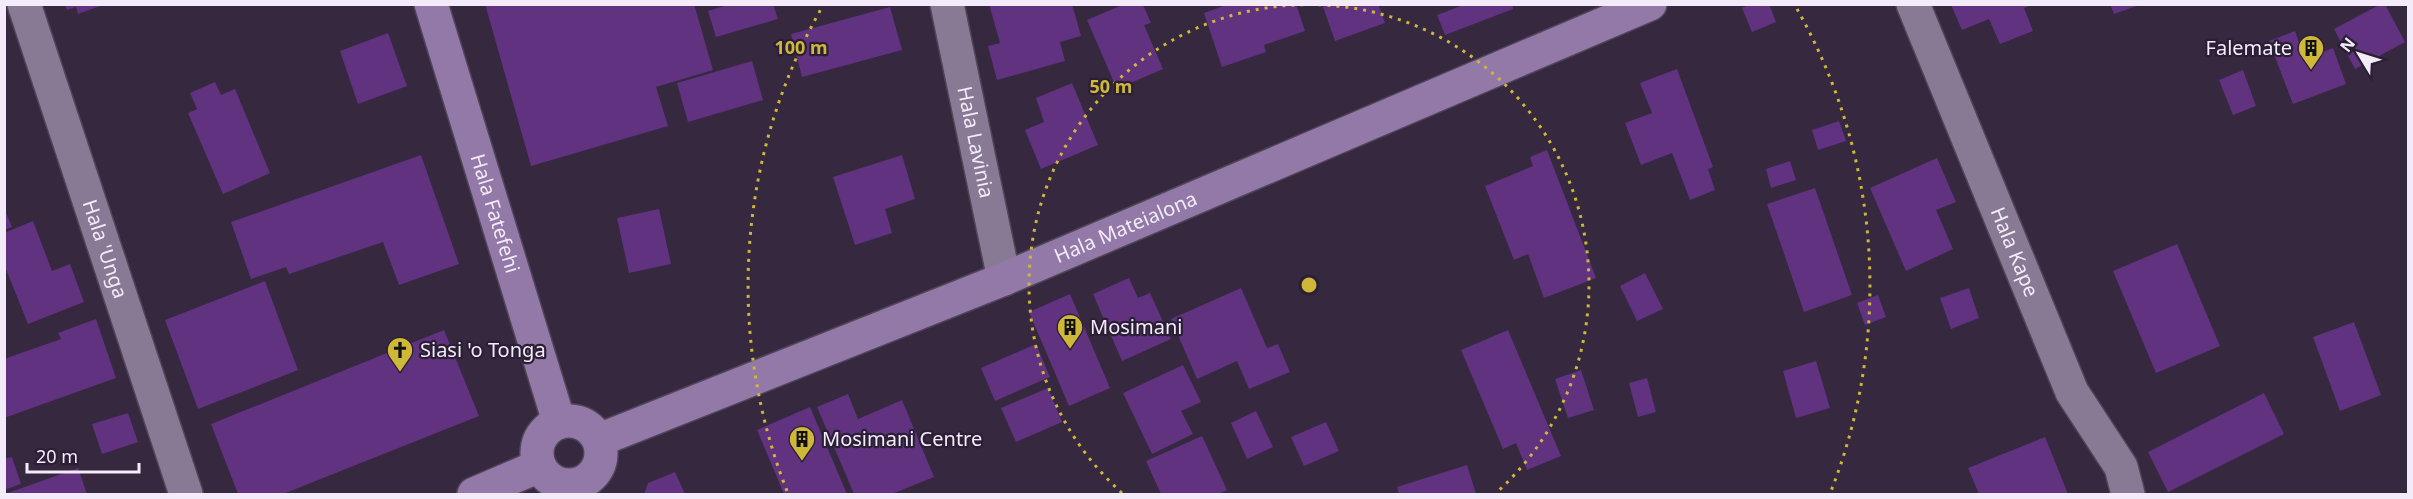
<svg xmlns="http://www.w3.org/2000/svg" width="2413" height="499" font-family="'Noto Sans',sans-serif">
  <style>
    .building { fill: #603280 }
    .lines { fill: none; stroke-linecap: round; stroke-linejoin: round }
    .street-casing { stroke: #504559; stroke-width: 36 }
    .secondary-casing { stroke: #504559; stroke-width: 36 }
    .street { stroke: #887a94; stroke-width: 33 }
    .secondary { stroke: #9379a8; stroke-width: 33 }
    .ring { fill: none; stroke: #cfb837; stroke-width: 3; stroke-dasharray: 3 6 }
    .labels { text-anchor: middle; stroke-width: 4.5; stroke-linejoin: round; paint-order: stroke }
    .poi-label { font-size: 20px; fill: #f3ebfa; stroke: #2b1f35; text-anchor: start }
    .street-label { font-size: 20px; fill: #f3ebfa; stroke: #2b1f35 }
    .centre { fill: #cfb837; stroke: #2b1f35; stroke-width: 3 }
    .ring-label { font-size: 18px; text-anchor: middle; font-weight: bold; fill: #cfb837; stroke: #2b1f35; stroke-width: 4.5; stroke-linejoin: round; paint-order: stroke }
  </style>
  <rect width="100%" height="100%" fill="#35283f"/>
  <!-- building -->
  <path class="building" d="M65,4H103V5L78,14L76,7L67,10Z
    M485,4H694L713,70L656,87L668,126L531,166Z
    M731,4H773L778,19L716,37L708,11Z
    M989,4H1072L1081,36L1060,42L1065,61L997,80L988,46L1000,43Z
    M1229,4H1296L1305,31L1264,45L1266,52L1222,67L1204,13Z
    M1322,4H1378L1385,23L1335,41Z
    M1466,4H1512L1513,9L1445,35L1437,15Z
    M1751,4H1769L1776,22L1752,32L1742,8Z
    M2110,4H2139V5L2114,14Z
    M2381,4H2385L2405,42L2355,69L2334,29Z
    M1122,5H1143L1151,23L1144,25L1163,69L1117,89L1087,20Z
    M1951,5H2032L2024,8L2033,31L2000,44L1989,19L1962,30Z
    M890,7L902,50L802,77L791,34Z
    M2295,31L2305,59L2333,48L2346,84L2293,104L2269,41Z
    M388,33L407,86L358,104L340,51Z
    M752,61L763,100L688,122L677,83Z
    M1677,69L1713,167L1708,169L1715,190L1690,200L1672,153L1641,165L1625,123L1652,113L1640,83Z
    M2243,70L2256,106L2233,115L2219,80Z
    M215,82L221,95L235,89L270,173L223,194L188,113L197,109L190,93Z
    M1072,83L1098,145L1041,169L1025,130L1044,122L1036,98Z
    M1839,121L1846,141L1818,150L1812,130Z
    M1547,150L1596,278L1544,298L1528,254L1514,260L1485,186L1533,166L1530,157Z
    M421,155L459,264L399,285L383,242L289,274L286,267L251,279L231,222Z
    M902,155L915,199L885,209L892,233L855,245L833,177Z
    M1937,158L1956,202L1936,210L1953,249L1906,271L1870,188Z
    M1790,161L1796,180L1771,188L1766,169Z
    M1815,188L1852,295L1804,312L1767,204Z
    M4,208L12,227L4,230Z
    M659,209L671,264L629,273L617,218Z
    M33,221L52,271L70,264L84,302L28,324L4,264V233Z
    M2177,244L2220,346L2156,373L2113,271Z
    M1645,273L1663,309L1637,321L1620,286Z
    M1129,278L1138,298L1150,293L1171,339L1122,361L1093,294Z
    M265,281L298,370L198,409L165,320Z
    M1241,288L1267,348L1278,344L1290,372L1249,389L1237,361L1197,379L1171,319Z
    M1969,288L1979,318L1951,329L1940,298Z
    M1070,294L1110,388L1069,406L1029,312Z
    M1878,295L1886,317L1865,325L1857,303Z
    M96,319L116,378L4,418V359L61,339L58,333Z
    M2354,322L2381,395L2340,411L2313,337Z
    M444,330L479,416L283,494H238L211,424Z
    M1508,330L1561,456L1527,470L1516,443L1503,449L1461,350Z
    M1036,344L1050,377L995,401L981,368Z
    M1816,361L1830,408L1796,418L1783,371Z
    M1183,365L1201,402L1181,411L1193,434L1152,454L1123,393Z
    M1581,370L1594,410L1568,418L1555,379Z
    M1647,378L1656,412L1638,417L1629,383Z
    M1048,388L1062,422L1016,442L1001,408Z
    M2264,393L2284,434L2168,492L2148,452Z
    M848,394L858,419L902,400L934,477L892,494H854L817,407Z
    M810,407L847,494H784L757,430Z
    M1256,411L1273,447L1247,459L1231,423Z
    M128,413L138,442L102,454L92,424Z
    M1326,422L1339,451L1304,466L1291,437Z
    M1202,436L1227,490L1218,494H1161L1146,461Z
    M2045,437L2068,494H1979L1968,468Z
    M12,457L21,484L4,490V459Z
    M1467,465L1476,494H1399L1397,487Z
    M78,468L87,494H5Z
    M675,472L685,494H644L648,483Z"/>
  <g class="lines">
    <!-- street casing -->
    <g class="street-casing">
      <g id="street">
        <path id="s1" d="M24,4L186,494"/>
        <path id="s2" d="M947,4L1004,279"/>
        <path id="s3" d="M1913,4L2072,392L2121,467L2128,494"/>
      </g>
    </g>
    <!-- secondary casing -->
    <g class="secondary-casing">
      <g id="secondary">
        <path id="s4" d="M431,4L559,422"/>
        <circle cx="569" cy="453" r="32"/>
        <path id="s5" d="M599,440L1004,279L1650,4"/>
        <path d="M474,494L539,466"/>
      </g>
    </g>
    <!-- street -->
    <use href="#street" class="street"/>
    <!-- secondary -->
    <use href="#secondary" class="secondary"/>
  </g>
  <!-- distance rings -->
  <g class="ring">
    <path d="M1122 493A280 280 0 1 1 1496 493"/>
    <path d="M787 491A561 561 0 0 1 821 9M1797 9A561 561 0 0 1 1831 491"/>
  </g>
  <!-- icons -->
  <defs>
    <g id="building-pin" transform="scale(1.35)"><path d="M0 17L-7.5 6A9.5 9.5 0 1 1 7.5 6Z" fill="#cfb837" stroke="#2b1f35"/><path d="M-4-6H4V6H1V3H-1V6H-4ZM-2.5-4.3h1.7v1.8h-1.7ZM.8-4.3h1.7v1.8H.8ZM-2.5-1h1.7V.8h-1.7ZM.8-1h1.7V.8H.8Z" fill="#111"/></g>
    <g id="church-pin" transform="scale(1.35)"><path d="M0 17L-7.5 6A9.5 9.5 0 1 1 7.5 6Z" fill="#cfb837" stroke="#2b1f35"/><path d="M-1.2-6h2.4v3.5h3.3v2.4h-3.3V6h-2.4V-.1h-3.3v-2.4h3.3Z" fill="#111"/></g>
  </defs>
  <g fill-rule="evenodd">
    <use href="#building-pin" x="2311" y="48"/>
    <use href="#building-pin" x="1070" y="327"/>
    <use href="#church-pin" x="400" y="350"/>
    <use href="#building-pin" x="802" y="439"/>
  </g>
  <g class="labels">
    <!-- poi labels -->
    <g class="poi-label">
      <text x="2292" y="55" text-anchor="end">Falemate</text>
      <text x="1090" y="334">Mosimani</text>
      <text x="420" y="357">Siasi 'o Tonga</text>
      <text x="822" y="446">Mosimani Centre</text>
    </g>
    <!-- street labels -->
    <g class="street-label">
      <text dy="7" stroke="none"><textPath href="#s2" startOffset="141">Hala Lavinia</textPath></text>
      <text dy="7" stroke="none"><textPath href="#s4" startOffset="219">Hala Fatefehi</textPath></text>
      <text dy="7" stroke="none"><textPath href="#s5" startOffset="568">Hala Mateialona</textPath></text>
      <text dy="7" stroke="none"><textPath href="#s1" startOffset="258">Hala 'Unga</textPath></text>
      <text dy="7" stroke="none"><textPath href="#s3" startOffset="268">Hala Kape</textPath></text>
    </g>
  </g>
  <circle cx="1309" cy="285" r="9" class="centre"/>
  <g class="ring-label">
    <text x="801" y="54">100 m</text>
    <text x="1111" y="93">50 m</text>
  </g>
  <!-- border -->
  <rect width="2413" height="499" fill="none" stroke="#f3ebfa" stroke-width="12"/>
  <!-- north arrow -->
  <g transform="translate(2359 54) rotate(308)" stroke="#2b1f35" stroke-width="4.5" paint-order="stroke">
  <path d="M0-4.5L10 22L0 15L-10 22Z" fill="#f3ebfa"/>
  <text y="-9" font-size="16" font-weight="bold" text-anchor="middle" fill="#f3ebfa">N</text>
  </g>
  <!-- scale -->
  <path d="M27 463v9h112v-9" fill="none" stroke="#f3ebfa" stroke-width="3"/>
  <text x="36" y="463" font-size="18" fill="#f3ebfa" stroke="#2b1f35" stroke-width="4.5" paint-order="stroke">20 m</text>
</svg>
